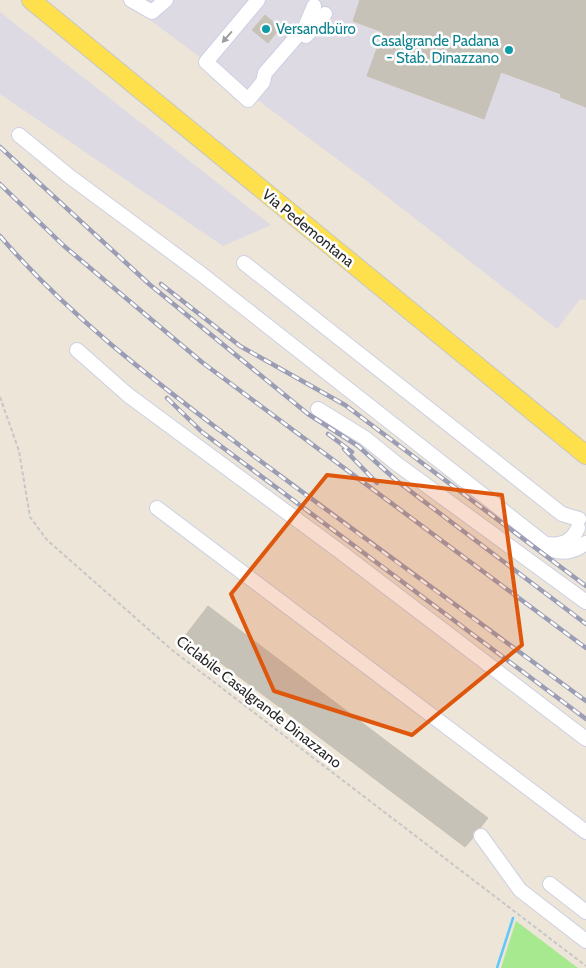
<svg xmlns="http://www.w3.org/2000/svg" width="586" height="968" font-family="Cabin,sans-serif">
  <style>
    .industrial { fill: #dddae4 }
    .green { fill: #a7e98e }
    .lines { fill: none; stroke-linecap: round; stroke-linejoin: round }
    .stream { stroke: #60c7fa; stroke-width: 2.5 }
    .building { fill: #c7c2b8; stroke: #c8c1b2 }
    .minor-casing { stroke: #cdd0e3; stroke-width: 16 }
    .major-casing { stroke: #c7c7c7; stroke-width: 20 }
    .path { stroke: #c7c7c7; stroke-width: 2; stroke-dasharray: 4 2.5; stroke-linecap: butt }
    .minor { stroke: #fff; stroke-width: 14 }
    .major { stroke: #fee04c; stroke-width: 18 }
    .rail-casing { stroke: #9b9db5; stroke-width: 4.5 }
    .rail { stroke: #fff; stroke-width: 2.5; stroke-dasharray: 8; stroke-linecap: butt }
    .oneway { fill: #9e9e9e }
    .marked { fill: #de570d; fill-opacity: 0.2; stroke: #de570d; stroke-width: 4; stroke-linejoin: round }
    .culture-dot { fill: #0f9aa8; stroke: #fff; stroke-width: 2 }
    .labels { text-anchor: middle; stroke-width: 5; stroke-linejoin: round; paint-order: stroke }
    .culture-label { font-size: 15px; fill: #0d838f; stroke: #fff; text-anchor: start }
    .street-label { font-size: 15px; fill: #282828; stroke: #fff }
  </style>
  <rect width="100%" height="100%" fill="#ece5d8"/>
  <!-- industrial -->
  <path class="industrial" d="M123,0H586V300L580,299L557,329L372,185Z
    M0,12L271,225L223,246L0,94Z"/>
  <!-- green -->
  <path class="green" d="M516,921L578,968H501Z"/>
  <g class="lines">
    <!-- stream -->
    <path class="stream" d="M497,968L513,918"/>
  </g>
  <!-- building -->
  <path class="building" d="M360,0H586V107L560,97L561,94L501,72L484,119L367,76L383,32L353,21Z
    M265,15L280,28L268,43L252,30Z
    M208,606L488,818L481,827L473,832V838L465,847L185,636Z"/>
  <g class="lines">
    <!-- minor casing -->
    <g class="minor-casing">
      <path id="minor" d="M131,0L152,12L166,0
        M258,0L206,62L248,100L263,82L265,73L305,27L314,6
        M306,36L325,14
        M19,135L69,176L200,273L553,550C566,554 575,551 586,543
        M244,263L562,514L579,519
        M77,350L128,395L342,553L586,739
        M318,409L365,438L397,464L586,602
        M157,508L586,832
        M546,544C561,546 572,542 578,528
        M481,836L520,890L586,941
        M550,884L586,912"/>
    </g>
    <!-- major casing -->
    <g class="major-casing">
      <path id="major" d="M31,0L586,455"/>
    </g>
    <!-- path -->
    <path class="path" d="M0,397L19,451L30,517L47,540L172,650L586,966"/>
    <!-- minor -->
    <use href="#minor" class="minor"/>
    <!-- major -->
    <use href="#major" class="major"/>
    <!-- rail casing -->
    <g class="rail-casing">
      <path id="rail" d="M0,147L149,284L308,414L358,446L397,481L586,624
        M0,184L64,246L203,363L586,648
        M0,236C73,321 163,387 251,454C362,537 474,619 586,701
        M161,284L240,346L345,405L586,586
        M167,398L202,432L586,719
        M328,434L352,452
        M344,449L377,483"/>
    </g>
    <!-- rail -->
    <use href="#rail" class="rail"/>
  </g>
  <!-- one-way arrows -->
  <defs><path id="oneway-solid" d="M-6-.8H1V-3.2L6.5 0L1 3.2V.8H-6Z" transform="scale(1.25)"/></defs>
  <use class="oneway" href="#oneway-solid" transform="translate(227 37) rotate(131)"/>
  <!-- marked area -->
  <path class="marked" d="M327,475L502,495L522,645L412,735L274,691L231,594Z"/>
  <!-- markers -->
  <g class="culture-dot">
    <circle cx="266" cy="29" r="5"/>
    <circle cx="509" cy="50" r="5"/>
  </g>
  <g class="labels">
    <!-- culture labels -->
    <g class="culture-label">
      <text x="276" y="34">Versandbüro</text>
      <text x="499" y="46" text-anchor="end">Casalgrande Padana<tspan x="499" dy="17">- Stab. Dinazzano</tspan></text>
    </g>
    <!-- street labels -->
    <g class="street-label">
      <text transform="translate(308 228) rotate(39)" y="5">Via Pedemontana</text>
      <text transform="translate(259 702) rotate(38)" y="5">Ciclabile Casalgrande Dinazzano</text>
    </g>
  </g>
</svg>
